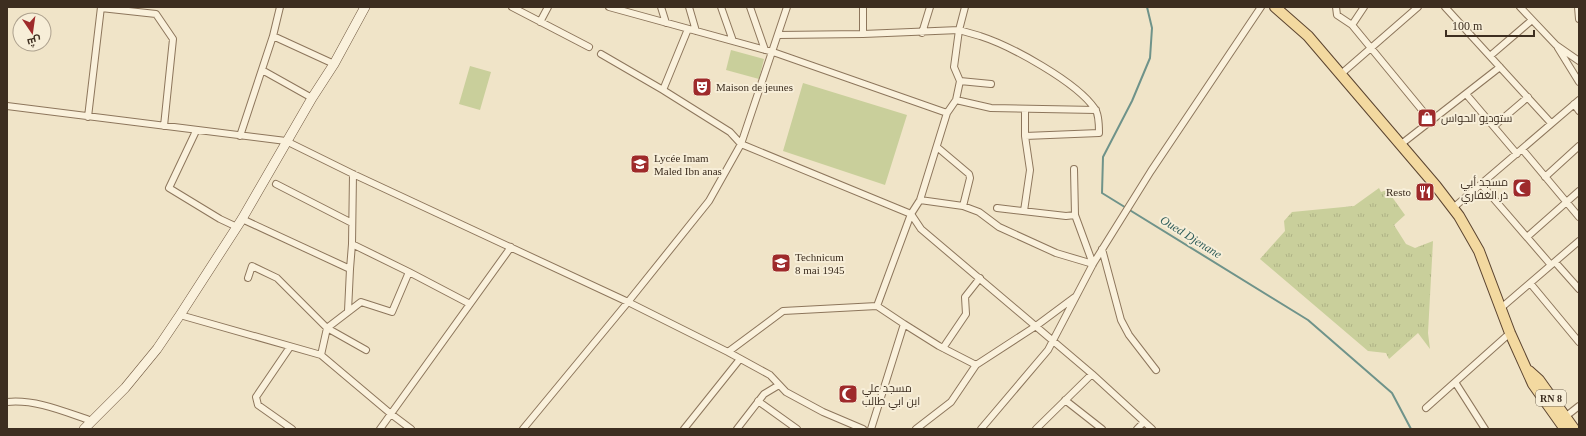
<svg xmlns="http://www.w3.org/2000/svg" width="1586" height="436" font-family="'Times New Roman',Cairo,serif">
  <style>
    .grass { fill: url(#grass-tufts) }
    .garden { fill: #c9cf9b }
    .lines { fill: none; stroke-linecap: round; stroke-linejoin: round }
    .stream { stroke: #6f938a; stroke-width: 2 }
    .street-casing { stroke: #8d765c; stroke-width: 8 }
    .secondary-casing { stroke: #6f573f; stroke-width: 10 }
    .primary-casing { stroke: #5b4430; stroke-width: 12 }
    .street { stroke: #faf1dc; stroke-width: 6 }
    .secondary { stroke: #faf1dc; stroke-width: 9 }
    .primary { stroke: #f3d9a0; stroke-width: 10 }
    .labels { text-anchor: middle; stroke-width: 4; stroke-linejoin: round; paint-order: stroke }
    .shield { fill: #f7eed8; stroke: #756857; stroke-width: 1 }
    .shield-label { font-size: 10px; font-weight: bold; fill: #3d2e20 }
    .poi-label { font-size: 11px; fill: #3d2e20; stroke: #f7eed8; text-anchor: start }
    .water-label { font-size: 12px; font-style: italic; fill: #2f5d5a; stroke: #f7eed8 }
  </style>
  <defs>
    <pattern id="grass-tufts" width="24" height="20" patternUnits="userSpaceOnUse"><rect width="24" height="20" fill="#c9cf9b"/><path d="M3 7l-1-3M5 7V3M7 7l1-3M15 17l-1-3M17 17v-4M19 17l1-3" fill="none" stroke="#aeb285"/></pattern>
  </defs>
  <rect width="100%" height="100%" fill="#f0e4c8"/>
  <!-- grass -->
  <path class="grass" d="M1379,188L1381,192L1387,190L1405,215L1394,225L1406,244L1415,248L1433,241L1428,333L1430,349L1418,333L1389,359L1386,353L1368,351L1260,259L1285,231L1284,221L1292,212L1354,206Z"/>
  <!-- garden -->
  <path class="garden" d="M731,50L764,59L759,79L726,70Z
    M470,66L491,72L480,110L459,104Z
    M803,83L907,115L885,185L783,151Z"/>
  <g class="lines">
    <!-- stream -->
    <path class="stream" d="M1147,7L1152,28L1150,58L1132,101L1103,157L1102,193L1308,320L1392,393L1411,429"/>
    <!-- street casing -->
    <g class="street-casing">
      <path id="street" d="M512,7L589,47
        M609,7L773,52L947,113L920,200L911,214L877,306
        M661,7L666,23
        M689,7L696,31
        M721,7L733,41
        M750,7L765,50
        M863,7V34L959,30L965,7
        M1336,7L1337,15L1352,25L1431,121
        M1445,7L1551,123
        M1520,7L1556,45L1579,61
        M1578,7L1579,19
        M101,8L156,14L173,39L164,126
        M540,22L548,7
        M1352,25L1364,7
        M922,33L930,7
        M778,35L863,34
        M273,36L334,64
        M1558,48L1579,82
        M601,54L663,90L730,132L741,144L911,214L921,229L1092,374L1152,429
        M1490,56L1532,20
        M262,70L312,98
        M1341,74L1418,7
        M960,81L991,84
        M663,90L688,29
        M1466,94L1517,154
        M956,100L991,108L1096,110
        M1574,104L1579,111
        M7,106L286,141L353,174L628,302L728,352L783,311L877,306L904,324L871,429
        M947,113L956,100L960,81L954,67L959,30C966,32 973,34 980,36C1011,46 1077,82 1095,109C1099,114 1099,126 1099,133L1025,136
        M88,117L101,7
        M1494,126L1528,97
        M196,131L169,188L220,219L237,227
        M240,136L273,36L280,7
        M1400,145L1500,67
        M937,147L969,174L970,178L963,206
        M1522,149L1579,217
        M1074,169L1075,215L1093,264
        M1545,177L1579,146
        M276,184L352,223
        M1481,184L1551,265
        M920,200L963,206L979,212L999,227L1056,253L1093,264
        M997,208L1066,216L1075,215
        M1453,208L1579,100
        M1024,211L1030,170L1025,136V110
        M242,219L350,269L348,311
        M1527,237L1579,191
        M1102,249L1121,320L1129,335L1156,370
        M1555,262L1579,289
        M350,269L352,244
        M409,272L470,304
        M248,278L252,266L277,278L327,328L366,350
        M1530,283L1579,342
        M1501,308L1579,241
        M180,315L321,355L391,414L411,429
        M904,324L939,346L976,365L951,402L916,429
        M290,347L256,397L258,405L292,429
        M943,348L966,314L965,297L980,278
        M728,352L770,375L786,392L823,412L863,429
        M321,355L327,328L361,302L392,312L409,272L352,244L353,174
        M976,365L1036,326L1075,297
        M1455,382L1485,429
        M1065,400L1102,429
        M758,401L797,429
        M7,402C36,399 65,412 92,421
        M1426,408L1510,333
        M1565,417L1579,406
        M380,429L511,247
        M523,429L628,302L709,201L741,144L787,7
        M684,429L740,359
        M737,429L764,394L779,385
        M981,429L1048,350L1093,264L1151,171L1261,7
        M1036,429L1092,374
        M1137,429L1144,422"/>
    </g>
    <!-- secondary casing -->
    <g class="secondary-casing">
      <path id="secondary" d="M84,429L125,388L157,349L180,315L242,219L312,98L334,64L365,7"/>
    </g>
    <!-- primary casing -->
    <g class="primary-casing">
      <path id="primary" d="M1275,7L1308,36L1436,186L1459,216L1479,251L1510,333L1533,384L1565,429
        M1529,371L1539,380L1574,429"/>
    </g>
    <!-- street -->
    <use href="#street" class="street"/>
    <!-- secondary -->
    <use href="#secondary" class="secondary"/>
    <!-- primary -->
    <use href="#primary" class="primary"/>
  </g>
  <!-- icons -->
  <defs>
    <g id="theatre-square" transform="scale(1)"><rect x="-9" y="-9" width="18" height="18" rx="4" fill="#9e2a2b" stroke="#f7eed8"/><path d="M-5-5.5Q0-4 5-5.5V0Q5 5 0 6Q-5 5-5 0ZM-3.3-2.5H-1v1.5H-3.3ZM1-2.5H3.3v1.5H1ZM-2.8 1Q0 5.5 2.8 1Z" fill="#fff"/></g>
    <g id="shop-square" transform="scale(1)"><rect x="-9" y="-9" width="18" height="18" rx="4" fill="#9e2a2b" stroke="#f7eed8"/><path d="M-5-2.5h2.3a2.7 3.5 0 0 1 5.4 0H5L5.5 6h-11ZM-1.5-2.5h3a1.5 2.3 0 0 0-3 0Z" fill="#fff"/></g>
    <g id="school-square" transform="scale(1)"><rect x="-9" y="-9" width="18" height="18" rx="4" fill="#9e2a2b" stroke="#f7eed8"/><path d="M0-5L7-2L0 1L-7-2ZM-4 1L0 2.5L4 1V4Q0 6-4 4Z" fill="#fff"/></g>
    <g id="mosque-square" transform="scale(1)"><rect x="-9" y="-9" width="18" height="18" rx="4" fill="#9e2a2b" stroke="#f7eed8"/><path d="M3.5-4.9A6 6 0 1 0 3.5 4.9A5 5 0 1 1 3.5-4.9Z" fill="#fff"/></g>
    <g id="restaurant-square" transform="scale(1)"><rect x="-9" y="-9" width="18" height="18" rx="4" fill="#9e2a2b" stroke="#f7eed8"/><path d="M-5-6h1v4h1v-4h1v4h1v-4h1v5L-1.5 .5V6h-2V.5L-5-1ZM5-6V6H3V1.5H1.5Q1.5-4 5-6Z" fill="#fff"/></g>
  </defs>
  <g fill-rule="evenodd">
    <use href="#theatre-square" x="702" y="87"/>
    <use href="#shop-square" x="1427" y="118"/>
    <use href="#school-square" x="640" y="164"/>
    <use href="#mosque-square" x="1522" y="188"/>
    <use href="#restaurant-square" x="1425" y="192"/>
    <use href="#school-square" x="781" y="263"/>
    <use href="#mosque-square" x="848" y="394"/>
  </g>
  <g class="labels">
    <!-- shield labels -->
    <rect class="shield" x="1536" y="390" width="30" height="16" rx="3"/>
    <g class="shield-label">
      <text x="1551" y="402">RN 8</text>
    </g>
    <!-- poi labels -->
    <g class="poi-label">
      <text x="716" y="91">Maison de jeunes</text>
      <text x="1441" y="122">ستوديو الحواس</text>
      <text x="654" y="162">Lycée Imam<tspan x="654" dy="13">Maled Ibn anas</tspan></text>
      <text x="1508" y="186" text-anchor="end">مسجد أبي<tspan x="1508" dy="13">ذر الغفاري</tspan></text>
      <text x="1411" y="196" text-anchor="end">Resto</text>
      <text x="795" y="261">Technicum<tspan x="795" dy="13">8 mai 1945</tspan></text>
      <text x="862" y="392">مسجد علي<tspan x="862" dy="13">ابن ابي طالب</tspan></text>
    </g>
    <!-- water labels -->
    <g class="water-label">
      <text transform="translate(1191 237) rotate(32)" y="4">Oued Djenane</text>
    </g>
  </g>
  <!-- border -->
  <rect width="1586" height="436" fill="none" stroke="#3d2e20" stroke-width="16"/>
  <!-- north arrow -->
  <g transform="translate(32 32) rotate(167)"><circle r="19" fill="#f7eed8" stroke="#ada18e"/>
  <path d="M0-3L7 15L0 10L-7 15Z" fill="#9e2a2b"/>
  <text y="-6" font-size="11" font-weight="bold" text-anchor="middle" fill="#3d2e20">ش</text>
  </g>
  <!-- scale -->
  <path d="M1446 30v6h88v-6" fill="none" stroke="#3d2e20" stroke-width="2"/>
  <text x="1452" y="30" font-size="12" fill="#3d2e20" stroke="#f7eed8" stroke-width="3" paint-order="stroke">100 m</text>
</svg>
